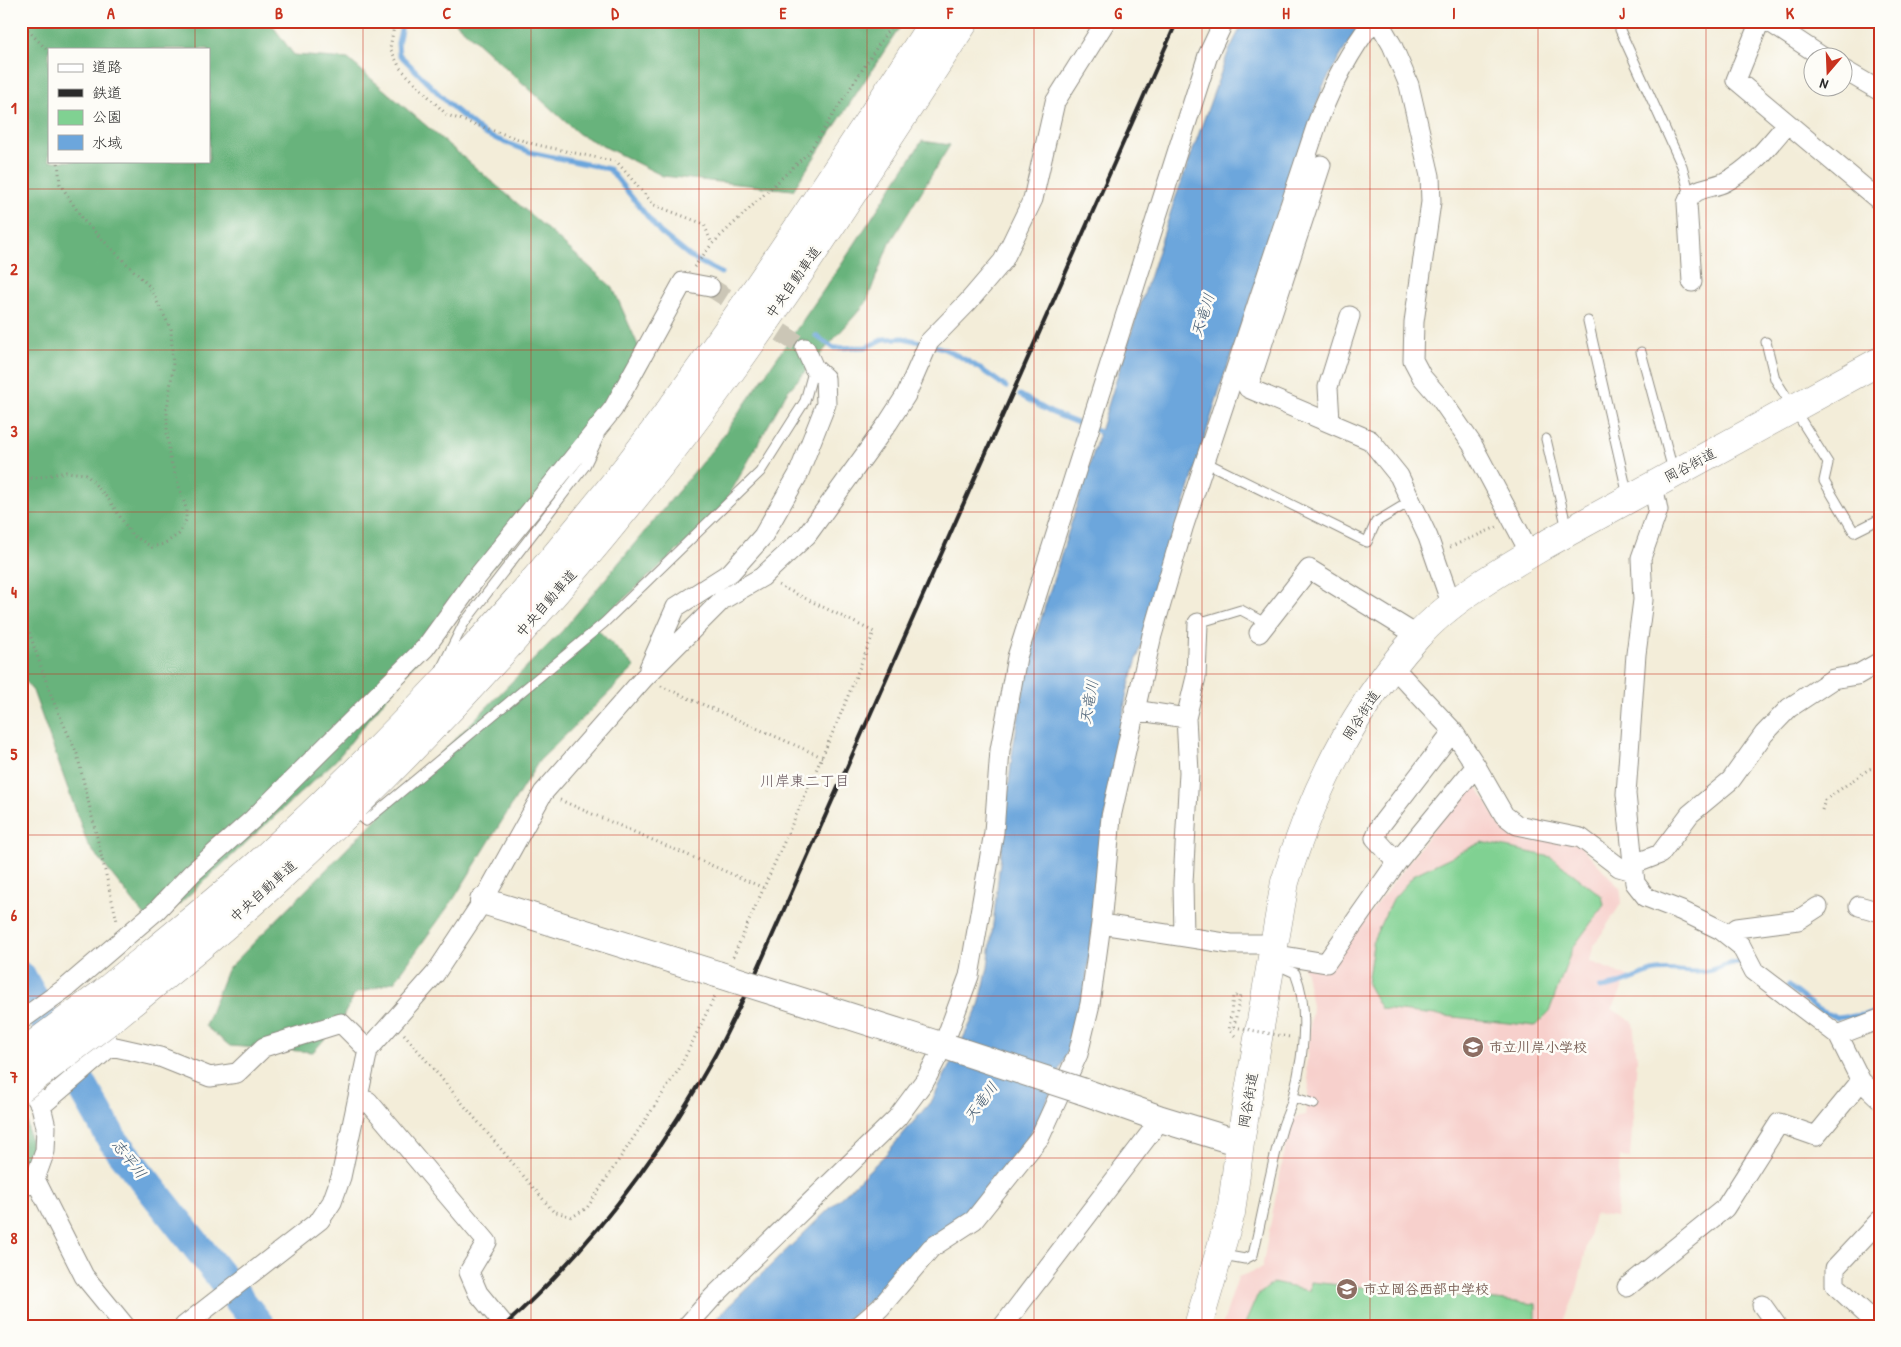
<svg xmlns="http://www.w3.org/2000/svg" width="1901" height="1347" font-family="'Patrick Hand','Klee One',sans-serif">
  <style>
    .built { fill: #f7d0cc }
    .green { fill: #80d192; stroke: #567e5e }
    .forest { fill: #68b37c; stroke: #4a6f54; fill-rule: evenodd }
    .water { fill: #6ca6dc; stroke: #4c6884 }
    .lines { fill: none; stroke-linecap: round; stroke-linejoin: round }
    .stream { stroke: #6ca6dc; stroke-width: 5 }
    .river { stroke: #6ca6dc; stroke-width: 31 }
    .street-tunnel { stroke: #cbc6b6; stroke-width: 19; stroke-dasharray: 19 9; stroke-linecap: butt }
    .lane-casing { stroke: #8f8c82; stroke-width: 11 }
    .street-casing { stroke: #8f8c82; stroke-width: 21 }
    .secondary-casing { stroke: #8f8c82; stroke-width: 28 }
    .primary-casing { stroke: #8f8c82; stroke-width: 29 }
    .highway-casing { stroke: #8f8c82; stroke-width: 29 }
    .path { stroke: #8f8c82; stroke-width: 3; stroke-dasharray: 1 4; stroke-linecap: butt }
    .lane { stroke: #fff; stroke-width: 9 }
    .street { stroke: #fff; stroke-width: 19 }
    .secondary { stroke: #fff; stroke-width: 26 }
    .primary { stroke: #fff; stroke-width: 28 }
    .highway { stroke: #fff; stroke-width: 28 }
    .rail { stroke: #2b2b2b; stroke-width: 4 }
    .secondary-bridge-casing { stroke: #8f8c82; stroke-width: 28; stroke-linecap: butt }
    .highway-bridge-casing { stroke: #8f8c82; stroke-width: 29; stroke-linecap: butt }
    .path-bridge { stroke: #8f8c82; stroke-width: 3; stroke-dasharray: 1 4; stroke-linecap: butt }
    .secondary-bridge { stroke: #fff; stroke-width: 26 }
    .highway-bridge { stroke: #fff; stroke-width: 28 }
    .grid { fill: none; stroke: #c8321e; stroke-width: 1; stroke-opacity: 0.55 }
    .labels { text-anchor: middle; stroke-width: 5; stroke-linejoin: round; paint-order: stroke }
    .street-label { font-size: 14px; fill: #2b2b2b; stroke: #fdfcf7 }
    .education-label { font-size: 14px; font-weight: bold; fill: #785e54; stroke: #fdfcf7; text-anchor: start }
    .water-label { font-size: 15px; font-style: italic; fill: #455c72; stroke: #fdfcf7 }
    .neighbourhood-label { font-size: 15px; fill: #66555b; stroke: #fdfcf7 }
    .neatline { fill: none; stroke: #c8321e; stroke-width: 2 }
    .grid-label { font-size: 16px; text-anchor: middle; font-weight: bold; fill: #c8321e }
  </style>
  <rect width="100%" height="100%" fill="#fdfcf7"/>
  <filter id="ink" filterUnits="userSpaceOnUse"><feTurbulence type="fractalNoise" baseFrequency=".02" numOctaves="2"/><feDisplacementMap in="SourceGraphic" scale="10" xChannelSelector="R" yChannelSelector="G"/><feConvolveMatrix kernelMatrix="1 2 1 2 8 2 1 2 1" color-interpolation-filters="sRGB"/></filter>
  <filter id="wash" filterUnits="userSpaceOnUse"><feTurbulence type="fractalNoise" baseFrequency=".0096" numOctaves="4" result="noise"/><feDisplacementMap in="SourceGraphic" scale="20" xChannelSelector="R" yChannelSelector="G"/><feGaussianBlur stdDeviation="1.12" result="paint"/><feColorMatrix in="noise" values="0 0 0 0 0 0 0 0 0 0 0 0 0 0 0 0 0 1.4 0 .05"/><feComposite in="paint" operator="in"/></filter>
  <g filter="url(#wash)">
    <rect width="100%" height="100%" fill="#f3edd9"/>
    <!-- built -->
    <path class="built" d="M1472,778L1503,830L1579,844L1620,888L1622,902L1593,947L1590,961L1628,977L1612,1009L1633,1022L1637,1059L1630,1158L1620,1157L1616,1217L1594,1214L1577,1290L1562,1326H1222L1238,1277L1262,1268L1290,1123L1296,1117L1305,1115L1309,1084L1306,1068L1312,1006L1306,973L1301,961L1331,965Z"/>
    <!-- green -->
    <path class="green" d="M1482,842L1551,857L1602,896L1604,905L1572,949L1549,1012L1535,1026L1381,1009L1367,984L1374,938L1392,900L1415,874Z
      M1310,1282L1536,1304V1326H1244L1257,1296L1273,1283L1309,1291Z"/>
    <!-- forest -->
    <path class="forest" d="M21,21H269L294,55L348,59L538,221L613,288L647,366L602,432L336,760L154,927L88,845L33,691L21,677ZM49,49H209V161H49Z
      M454,21H904L793,190L663,176L579,134Z
      M922,141L950,145L888,246L866,303L787,392L719,513L594,626L635,667L539,761L455,897L395,981L355,994L340,1022L313,1052L230,1046L205,1026L227,970L563,630L718,443L841,265Z
      M21,1112L26,1118L34,1161L21,1170Z"/>
    <!-- water -->
    <path class="water" d="M1244,21H1365L1350,40L1323,86L1220,388L1127,692L1107,803L1085,991L1076,1025L1064,1060L1038,1123L997,1178L952,1227L840,1326H708L885,1155L933,1099L979,1006L988,968L1013,748L1030,654L1125,352L1173,205L1228,53Z"/>
    <g class="lines">
      <!-- stream -->
      <path class="stream" d="M403,21L398,43L399,54L454,109L484,134L530,152L609,169L660,232L692,258L721,273
        M816,336L834,348L866,347L884,339L903,338L925,343
        M933,345C960,354 983,370 1006,387
        M1020,395L1050,412L1105,434
        M1788,986L1817,1009L1837,1018L1872,1014
        M1600,988C1619,987 1634,977 1652,972C1670,967 1690,975 1707,971C1719,969 1732,959 1745,965"/>
      <!-- river -->
      <path class="river" d="M21,977L112,1139L260,1326"/>
    </g>
  </g>
  <g filter="url(#ink)">
    <g class="lines">
      <!-- street-tunnel -->
      <path class="street-tunnel" d="M710,287L805,348"/>
      <!-- lane casing -->
      <g class="lane-casing">
        <path id="lane" d="M1620,30L1682,166L1690,195
          M1588,321L1628,496
          M1766,342L1775,379L1828,463L1824,481L1854,532L1878,520
          M1641,352L1673,470
          M1546,439L1567,529
          M1205,462L1367,542L1376,522L1411,501
          M1198,623L1241,610L1267,624
          M441,669L464,623L585,466L599,437
          M355,811L366,821L604,623L760,472L805,401L814,368
          M1293,1097L1314,1104
          M1223,1255L1245,1259L1253,1255C1263,1213 1270,1170 1282,1129C1285,1118 1291,1108 1293,1097C1303,1059 1310,1010 1295,973L1273,963"/>
      </g>
      <!-- street casing -->
      <g class="street-casing">
        <path id="street" d="M1378,21L1392,45L1409,85L1430,176L1431,202L1414,322L1413,360L1422,377L1440,398L1472,444L1530,553
          M1760,21L1736,80L1880,201
          M1768,21L1824,58
          M1844,70L1880,91
          M1321,165L1248,388L1370,440L1399,476L1428,537L1452,606
          M1692,282L1687,203C1693,186 1711,189 1725,182C1752,168 1768,146 1787,124
          M1330,421L1328,387L1350,316
          M1653,485L1658,510L1641,558L1643,600L1636,654L1626,794L1635,883L1646,897L1682,911L1721,930L1741,946L1754,971L1838,1035L1861,1081L1880,1099
          M1259,633L1309,569L1418,636
          M1393,667L1453,731L1476,766L1504,815L1517,825L1581,838L1619,867L1633,871
          M649,668L676,607L731,572L763,536L798,475L826,404L825,378L814,368L805,348
          M1134,710L1186,718L1189,772L1183,883L1184,937
          M1186,718L1196,677L1198,623
          M1397,862L1375,838L1380,826L1453,731
          M1632,865L1660,854L1690,814L1731,780L1764,734L1789,708L1833,679L1857,675L1880,662
          M1859,906L1880,912
          M1101,924L1111,817L1152,635L1183,528L1318,121C1332,85 1349,52 1373,21
          M1728,935L1737,928L1798,920L1818,907
          M1272,954L1326,963L1397,862L1476,766
          M21,1020L67,987L157,910L192,873L253,819L425,648L473,582L613,409L683,282L710,287
          M92,1021L111,1046L160,1057L210,1077L237,1073L264,1047L341,1023L368,1050
          M1838,1035L1880,1019
          M358,1099L368,1101L487,1242L469,1272L478,1293L505,1326
          M41,1106L111,1046
          M35,1179L84,1276L125,1326
          M21,1189L35,1179L45,1151L46,1127L41,1106L22,1074
          M1627,1287L1725,1208L1779,1123L1816,1136L1861,1081
          M1762,1305L1777,1326
          M184,1326L320,1220L332,1202L341,1177L368,1050L435,974L483,901L543,793L644,678L722,600L762,577L807,535L888,423L906,395L929,342L968,302L1003,261L1033,199L1055,102L1106,21
          M687,1326L713,1297L897,1118L926,1079L943,1046L969,976L994,832L1000,750L1017,657L1208,55L1224,21
          M859,1326L880,1308L931,1248L974,1220L1040,1137L1078,1054L1090,1004L1101,924L1231,944H1273
          M1003,1326L1161,1119
          M1879,1326L1835,1285V1268L1880,1220"/>
      </g>
      <!-- secondary casing -->
      <g class="secondary-casing">
        <path id="secondary" d="M483,901L717,974
          M1082,1091L1161,1119L1240,1143"/>
      </g>
      <!-- primary casing -->
      <g class="primary-casing">
        <path id="primary" d="M1198,1326L1231,1213L1240,1143L1285,882C1312,793 1354,707 1417,637C1451,599 1506,568 1550,542L1880,361"/>
      </g>
      <!-- highway casing -->
      <g class="highway-casing">
        <path id="highway" d="M103,993C154,951 207,909 257,865C389,745 521,604 630,463C739,321 836,171 934,21
          M118,1014C171,971 224,929 274,883C409,759 533,625 647,482C763,337 863,177 965,21"/>
      </g>
      <!-- path -->
      <path class="path" d="M395,21L390,48L400,68L447,115L533,144L617,162L654,205L704,224L712,244
        M21,23L49,52
        M694,267L712,244L808,153L894,21
        M21,478H35L66,472L86,474L109,500L132,535L152,547L164,544L179,534L186,520V508L170,458L167,432V409L173,368L171,329L149,286L84,221L60,184L58,161
        M1450,547L1497,527
        M21,609L52,698L77,754L117,921
        M661,686L822,757
        M560,800L764,888
        M1822,810L1825,800L1869,769L1880,766
        M733,957L837,723L874,632L778,585
        M1234,1027L1240,996H1233L1229,1030L1237,1038
        M404,1034L553,1211L572,1217L587,1208L679,1069L716,994
        M1283,1036L1290,1037"/>
      <!-- lane -->
      <use href="#lane" class="lane"/>
      <!-- street -->
      <use href="#street" class="street"/>
      <!-- secondary -->
      <use href="#secondary" class="secondary"/>
      <!-- primary -->
      <use href="#primary" class="primary"/>
      <!-- highway -->
      <use href="#highway" class="highway"/>
      <!-- rail -->
      <path class="rail" d="M504,1326C589,1250 659,1156 714,1057C729,1030 741,1002 755,975L1177,21"/>
      <!-- secondary-bridge casing -->
      <g class="secondary-bridge-casing">
        <path id="secondary-bridge" d="M717,974L934,1043
          M951,1048L1082,1091"/>
      </g>
      <!-- highway-bridge casing -->
      <g class="highway-bridge-casing">
        <path id="highway-bridge" d="M21,1054L103,993
          M21,1088L118,1014"/>
      </g>
      <!-- path-bridge -->
      <path class="path-bridge" d="M1234,1027L1283,1036"/>
      <!-- secondary-bridge -->
      <use href="#secondary-bridge" class="secondary-bridge"/>
      <!-- highway-bridge -->
      <use href="#highway-bridge" class="highway-bridge"/>
    </g>
  </g>
  <!-- grid -->
  <path class="grid" d="M195,21V49M363,21V1326M531,21V1326M699,21V1326M867,21V1326M1034,21V1326M1202,21V1326M1370,21V1326M1538,21V1326M1706,21V1326M195,161V1326M21,189H1880M21,350H1880M21,512H1880M21,674H1880M21,835H1880M21,996H1880M21,1158H1880"/>
  <!-- icons -->
  <defs>
    <g id="school-disc" transform="scale(1.125)"><circle r="9.5" fill="#8d6e63" stroke="#fdfcf7"/><path d="M0-5L7-2L0 1L-7-2ZM-4 1L0 2.5L4 1V4Q0 6-4 4Z" fill="#fff"/></g>
  </defs>
  <g fill-rule="evenodd">
    <use href="#school-disc" x="1473" y="1047"/>
    <use href="#school-disc" x="1347" y="1289"/>
  </g>
  <g class="labels">
    <!-- street labels -->
    <g class="street-label">
      <text transform="translate(793 282) rotate(-55)" y="5">中央自動車道</text>
      <text transform="translate(1690 465) rotate(-28)" y="5">岡谷街道</text>
      <text transform="translate(546 603) rotate(-49)" y="5">中央自動車道</text>
      <text transform="translate(1361 715) rotate(-57)" y="5">岡谷街道</text>
      <text transform="translate(263 891) rotate(-42)" y="5">中央自動車道</text>
      <text transform="translate(1248 1100) rotate(-80)" y="5">岡谷街道</text>
    </g>
    <!-- education labels -->
    <g class="education-label">
      <text x="1489" y="1052">市立川岸小学校</text>
      <text x="1363" y="1294">市立岡谷西部中学校</text>
    </g>
    <!-- water labels -->
    <g class="water-label">
      <text transform="translate(1203 315) rotate(-72)" y="5">天竜川</text>
      <text transform="translate(1089 702) rotate(-80)" y="5">天竜川</text>
      <text transform="translate(981 1102) rotate(-53)" y="5">天竜川</text>
      <text transform="translate(129 1159) rotate(52)" y="5">志平川</text>
    </g>
    <!-- neighbourhood labels -->
    <g class="neighbourhood-label">
      <text x="805" y="786">川岸東二丁目</text>
    </g>
  </g>
  <!-- margin -->
  <rect width="1901" height="1347" fill="none" stroke="#fdfcf7" stroke-width="55"/>
  <!-- legend -->
  <rect x="48" y="48" width="162" height="115" fill="#fdfcf7" stroke="#a9a8a5"/>
  <rect x="58" y="64" width="25" height="8" fill="#ffffff" stroke="#a9a8a5"/>
  <text x="92" y="72" font-size="15" fill="#2b2b2b">道路</text>
  <rect x="58" y="89" width="25" height="8" fill="#2b2b2b" stroke="#a9a8a5"/>
  <text x="92" y="98" font-size="15" fill="#2b2b2b">鉄道</text>
  <rect x="58" y="110" width="25" height="15" fill="#80d192" stroke="#a9a8a5"/>
  <text x="92" y="122" font-size="15" fill="#2b2b2b">公園</text>
  <rect x="58" y="135" width="25" height="15" fill="#6ca6dc" stroke="#a9a8a5"/>
  <text x="92" y="148" font-size="15" fill="#2b2b2b">水域</text>
  <!-- north arrow -->
  <g transform="translate(1828 72) rotate(199)"><circle r="24" fill="#fdfcf7" stroke="#a9a8a5"/>
  <path d="M0-4L9 19L0 12L-9 19Z" fill="#c8321e"/>
  <text y="-8" font-size="14" font-weight="bold" text-anchor="middle" fill="#2b2b2b">N</text>
  </g>
  <rect x="28" y="28" width="1846" height="1292" class="neatline"/>
  <g class="grid-label">
    <text x="111" y="19">A</text>
    <text x="279" y="19">B</text>
    <text x="447" y="19">C</text>
    <text x="615" y="19">D</text>
    <text x="783" y="19">E</text>
    <text x="950" y="19">F</text>
    <text x="1118" y="19">G</text>
    <text x="1286" y="19">H</text>
    <text x="1454" y="19">I</text>
    <text x="1622" y="19">J</text>
    <text x="1790" y="19">K</text>
    <text x="14" y="114">1</text>
    <text x="14" y="275">2</text>
    <text x="14" y="437">3</text>
    <text x="14" y="598">4</text>
    <text x="14" y="760">5</text>
    <text x="14" y="921">6</text>
    <text x="14" y="1083">7</text>
    <text x="14" y="1244">8</text>
  </g>
</svg>
